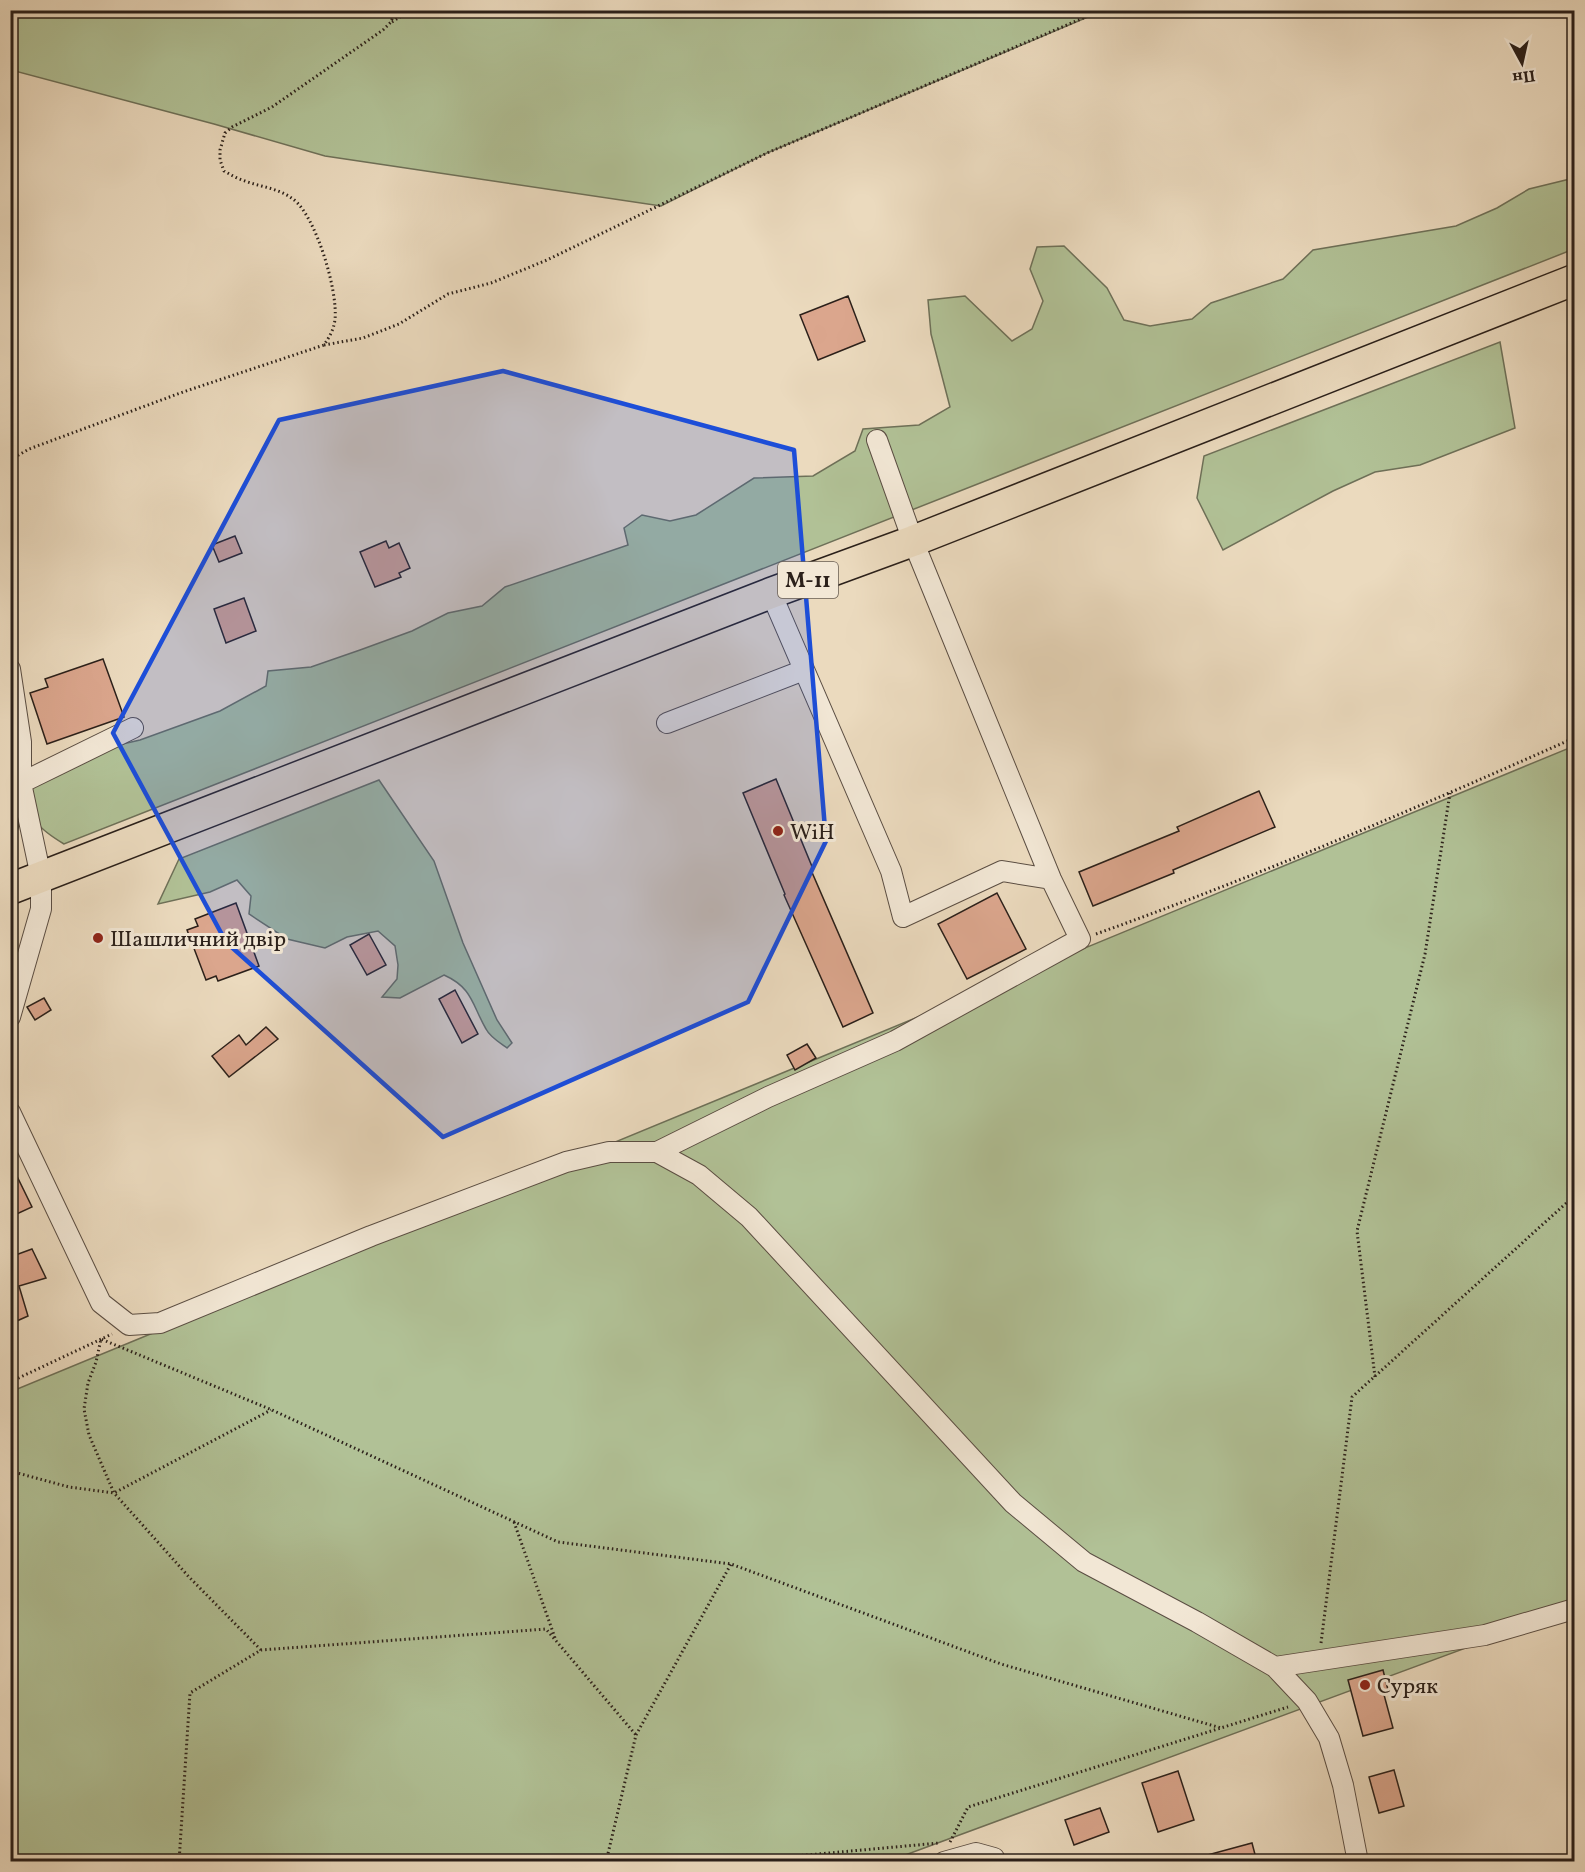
<svg xmlns="http://www.w3.org/2000/svg" width="1585" height="1872" font-family="Vollkorn,serif">
  <style>
    .green { fill: #b1c196; stroke: #6e7058; stroke-width: 1.5 }
    .building { fill: #dba68d; stroke: #2b201a; stroke-width: 1.5 }
    .lines { fill: none; stroke-linecap: round; stroke-linejoin: round }
    .minor-casing { stroke: #5b4e43; stroke-width: 22 }
    .highway-casing { stroke: #2b201a; stroke-width: 33 }
    .path { stroke: #2b201a; stroke-width: 3; stroke-dasharray: 1.5 3; stroke-linecap: butt }
    .minor { stroke: #f2e7d5; stroke-width: 20 }
    .highway { stroke: #ebdabe; stroke-width: 30 }
    .marked { fill: #1d4ed8; fill-opacity: 0.2; stroke: #1d4ed8; stroke-width: 4.5; stroke-linejoin: round }
    .poi-dot { fill: #8f2418; stroke: #f2e7d5; stroke-width: 2 }
    .labels { text-anchor: middle; stroke-width: 6; stroke-linejoin: round; paint-order: stroke }
    .shield { fill: #f2e7d5; stroke: #675c52; stroke-width: 1.5 }
    .shield-label { font-size: 21px; font-weight: bold; fill: #2b201a }
    .poi-label { font-size: 22px; fill: #2b201a; stroke: #f2e7d5; text-anchor: start }
  </style>
  <rect width="100%" height="100%" fill="#ebdabe"/>
  <filter id="stains"><feTurbulence type="fractalNoise" baseFrequency=".00333" numOctaves="4"/><feColorMatrix values="0 0 0 0 .2 0 0 0 0 .09 0 0 0 0 .02 0 0 0 .5 -.17"/></filter>
  <radialGradient id="worn" r=".72"><stop offset=".6" stop-color="#630" stop-opacity="0"/><stop offset="1" stop-color="#630" stop-opacity=".3"/></radialGradient>
  <!-- green -->
  <path class="green" d="M10,11L11,10L1102,11L767,153L661,206L325,156L214,124L11,70Z
    M1574,178V249L64,844C36,827 34,823 25,791L105,748L140,740L220,711L266,686L268,671L311,667L360,650L412,631L448,613L482,606L505,587L628,545L624,528L642,515L670,521L696,515L754,478L813,476L855,451L863,429L919,425L950,407L931,334L928,300L965,296L1012,341L1032,329L1043,301L1030,269L1037,247L1064,246L1107,288L1124,320L1150,326L1192,319L1211,303L1283,279L1313,250L1456,226L1497,208L1529,189Z
    M1500,342L1515,428L1420,465L1375,472L1333,491L1223,550L1197,498L1204,456Z
    M1574,746V1608L889,1861H11L10,1392Z
    M379,780L434,861L463,943L497,1020L512,1043L507,1048C500,1043 490,1037 486,1029C472,1005 473,988 444,975L400,998L382,997L397,979L398,965L395,946L378,931L347,937L325,948L287,939L249,914L251,896L237,880L210,892L158,904L179,859Z
    M10,801L20,821L11,853H10Z"/>
  <!-- building -->
  <path class="building" d="M848,296L865,341L818,360L800,315Z
    M235,536L242,553L219,562L212,545Z
    M386,541L389,548L399,543L410,568L399,573L401,577L375,587L360,552Z
    M244,598L256,631L226,643L214,609Z
    M103,659L124,717L47,744L30,693L48,687L45,679Z
    M776,779L813,869L811,870L873,1013L843,1027L784,895L785,894L743,793Z
    M1259,791L1275,827L1173,870L1174,873L1093,906L1079,872L1179,831L1177,827Z
    M997,893L1026,949L967,979L938,924Z
    M236,903L259,966L218,981L216,976L206,980L187,930L198,926L195,919Z
    M369,934L386,965L367,975L350,945Z
    M455,990L478,1034L462,1043L439,999Z
    M44,998L51,1010L35,1020L27,1007Z
    M266,1027L278,1039L229,1077L212,1056L239,1035L246,1045Z
    M807,1044L816,1058L795,1070L787,1055Z
    M10,1162L32,1207L10,1217Z
    M32,1249L46,1278L19,1286L28,1316L10,1324V1257Z
    M1383,1670L1388,1690L1383,1691L1393,1728L1363,1736L1348,1680Z
    M1394,1770L1404,1806L1379,1813L1369,1777Z
    M1178,1771L1194,1820L1158,1832L1142,1783Z
    M1100,1808L1109,1832L1074,1845L1065,1820Z
    M1252,1843L1257,1862H1201L1200,1857Z"/>
  <g class="lines">
    <!-- minor casing -->
    <g class="minor-casing">
      <path id="minor" d="M771,593L891,871L903,917L1002,871L1051,879
        M10,669L21,742V783L41,877V909L10,1017
        M667,723L804,670
        M10,786L21,783L133,728
        M10,1112L101,1303L129,1325L160,1323L371,1236L566,1162L609,1152H657L699,1175L749,1217L1013,1503L1084,1562L1197,1622L1275,1667L1307,1701L1329,1738L1343,1785L1358,1862
        M657,1152L768,1097L895,1041L1080,939L1051,879L913,541L877,440
        M1275,1667L1485,1635L1574,1609
        M944,1862L976,1853L994,1858L995,1862"/>
    </g>
    <!-- highway casing -->
    <g class="highway-casing">
      <path id="highway" d="M10,889L771,593L913,541L1574,280"/>
    </g>
    <!-- path -->
    <path class="path" d="M27,10L28,13L34,10
      M392,22L411,10
      M324,345L363,338L399,324L448,294L491,283L547,260L767,153L1102,10
      M10,460L29,449L183,392L324,345C330,336 334,329 335,319C338,291 316,216 293,199C278,188 261,187 245,181C238,179 231,175 224,171L220,160V150L225,133L232,127L272,107L383,30L391,22L395,10
      M1096,934C1258,876 1417,808 1574,738
      M1375,1377L1357,1231L1425,954L1450,793
      M10,1382L112,1334
      M10,1471L69,1487L114,1493L271,1410
      M514,1522L555,1638
      M1321,1643L1352,1397L1574,1196
      M261,1650L189,1577L114,1493L89,1435L84,1409L88,1383L96,1362L101,1339L272,1410L558,1542L731,1564L1001,1664L1221,1728
      M950,1842L968,1807L1288,1707
      M179,1862L190,1693L261,1650L546,1629L636,1735
      M606,1862L636,1735L731,1564
      M730,1862L939,1843"/>
    <!-- minor -->
    <use href="#minor" class="minor"/>
    <!-- highway -->
    <use href="#highway" class="highway"/>
  </g>
  <!-- marked area -->
  <path class="marked" d="M503,371L794,450L826,841L748,1002L443,1137L226,942L113,733L279,420Z"/>
  <!-- markers -->
  <g class="poi-dot">
    <circle cx="778" cy="831" r="6"/>
    <circle cx="98" cy="938" r="6"/>
    <circle cx="1365" cy="1685" r="6"/>
  </g>
  <g class="labels">
    <!-- shield labels -->
    <rect class="shield" x="778" y="562" width="60" height="36" rx="4.5"/>
    <g class="shield-label">
      <text x="808" y="587">М-11</text>
    </g>
    <!-- poi labels -->
    <g class="poi-label">
      <text x="790" y="839">WiH</text>
      <text x="110" y="946">Шашличний двір</text>
      <text x="1377" y="1693">Суряк</text>
    </g>
  </g>
  <!-- margin -->
  <rect width="1585" height="1872" fill="none" stroke="#ebdabe" stroke-width="36"/>
  <rect x="12" y="12" width="1561" height="1848" fill="none" stroke="#2b201a" stroke-width="3"/>
  <rect x="18" y="18" width="1549" height="1836" fill="none" stroke="#2b201a" stroke-width="1.5"/>
  <!-- north arrow -->
  <g transform="translate(1522 63) rotate(172)" stroke="#f2e7d5" stroke-width="4.5" paint-order="stroke">
  <path d="M0-4.5L10 22L0 15L-10 22Z" fill="#2b201a"/>
  <text y="-9" font-size="16" font-weight="bold" text-anchor="middle" fill="#2b201a">Пн</text>
  </g>
  <rect width="100%" height="100%" filter="url(#stains)"/>
  <rect width="100%" height="100%" fill="url(#worn)"/>
</svg>
